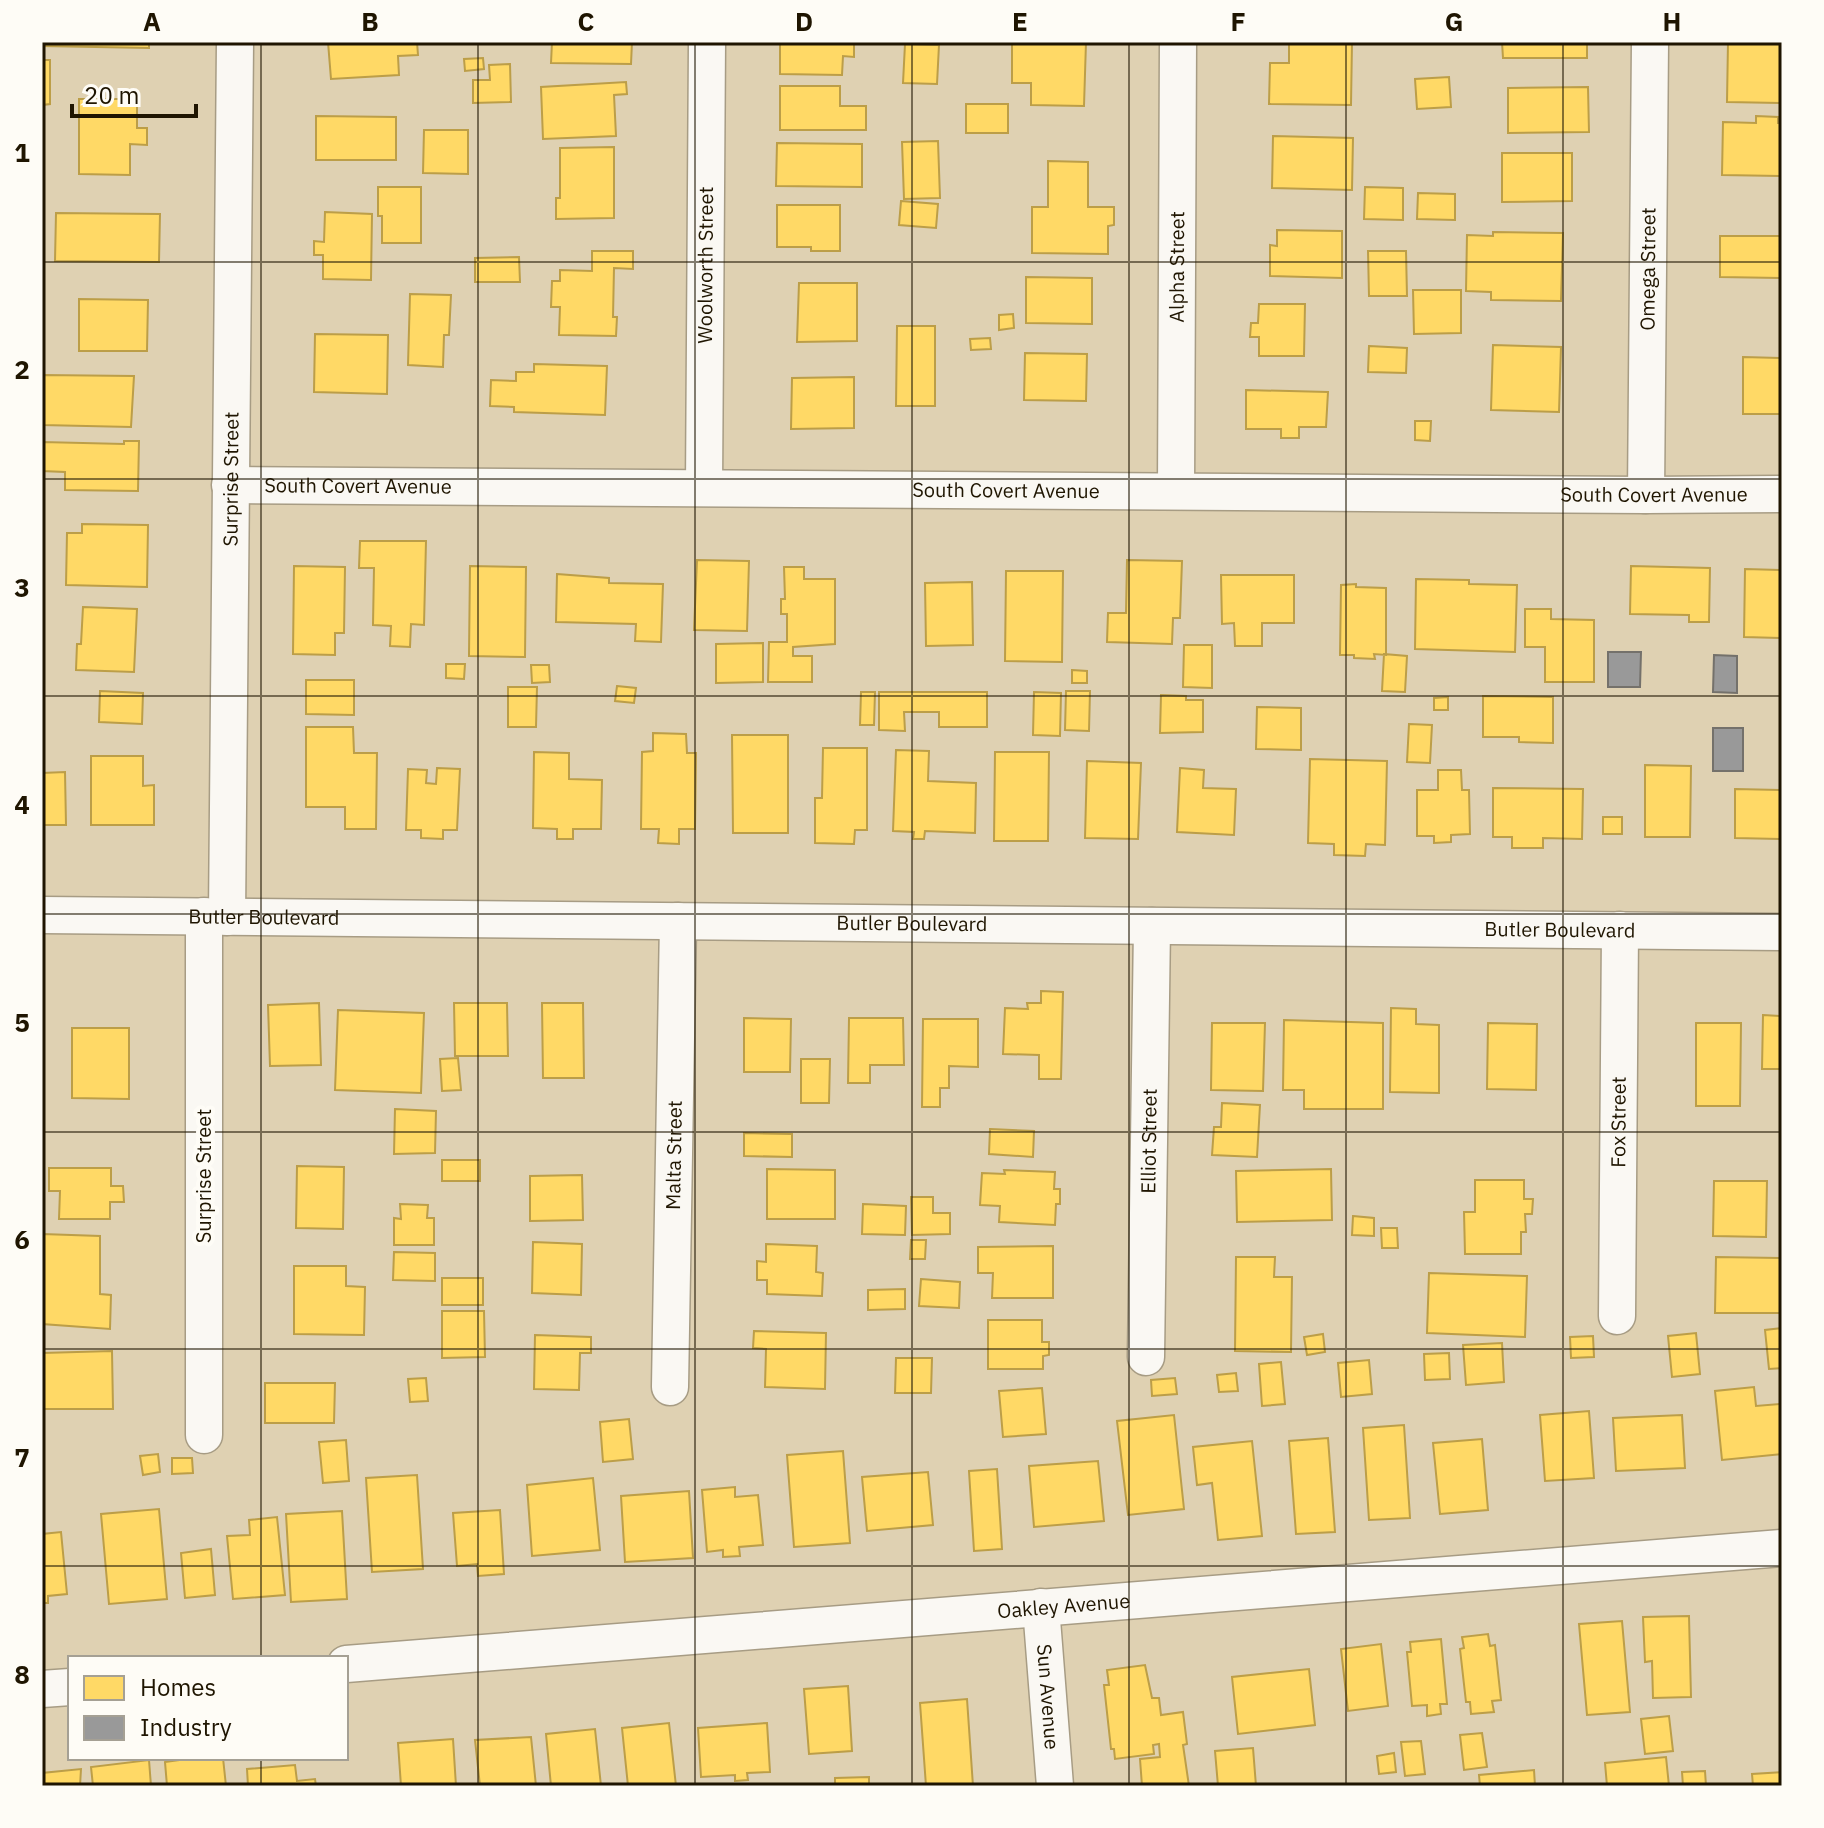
<svg xmlns="http://www.w3.org/2000/svg" width="1824" height="1828" font-family="'IBM Plex Sans',sans-serif">
  <style>
    .homes { fill: #ffd966; stroke: #bc9e48; stroke-width: 2 }
    .industry { fill: #999; stroke: #74716b; stroke-width: 2 }
    .lines { fill: none; stroke-linecap: round; stroke-linejoin: round }
    .minor-casing { stroke: #a79c84; stroke-width: 39 }
    .minor { stroke: #faf8f3; stroke-width: 36 }
    .grid { fill: none; stroke: #1f1501; stroke-width: 2; stroke-opacity: 0.55 }
    .labels { text-anchor: middle; stroke-width: 8; stroke-linejoin: round; paint-order: stroke }
    .street-label { font-size: 20px; fill: #1f1501; stroke: #fefcf6 }
    .neatline { fill: none; stroke: #1f1501; stroke-width: 3 }
    .grid-label { font-size: 26px; text-anchor: middle; font-weight: bold; fill: #1f1501 }
  </style>
  <rect width="100%" height="100%" fill="#dfd1b2"/>
  <!-- homes -->
  <path class="homes" d="M42,42H149V48L42,46Z
    M328,42H417L418,55L398,56L399,75L331,79Z
    M552,42H632L631,64L551,63Z
    M780,42H854V57L843,56L842,75L780,74Z
    M1012,42H1086L1084,106L1031,105V83H1012Z
    M1289,42H1352L1351,105L1269,104L1270,63H1289Z
    M1502,42H1587V58H1503Z
    M1728,42H1782V103L1727,102Z
    M905,44L939,45L937,84L903,83Z
    M483,58L484,69L465,71L464,59Z
    M42,60H50V104L42,105Z
    M510,64L511,102L473,103V80H490L489,65Z
    M1449,77L1451,107L1417,109L1415,79Z
    M626,82L627,94L614,95L616,136L543,139L541,87Z
    M780,86H840V106H866V130H780Z
    M1588,87L1589,132L1508,133V88Z
    M79,99H137V128H147V145L130,144V175L79,174Z
    M966,104H1008V133H966Z
    M316,116L396,117V160H316Z
    M1756,116L1778,117V123H1782V176L1722,175L1723,122L1756,123Z
    M424,130H468V174L423,173Z
    M1273,136L1353,138L1352,190L1272,188Z
    M938,141L940,198L904,199L902,142Z
    M777,143L862,144V187L776,186Z
    M614,147V218L556,219V198H560V148Z
    M1502,153H1572V201L1502,202Z
    M1048,161L1088,162V207H1114V225L1108,226V254L1032,253V207H1048Z
    M378,187H421V243H382V216H378Z
    M1365,187L1403,188V220L1364,219Z
    M1418,193L1455,194V220L1417,219Z
    M901,201L938,204L936,228L899,225Z
    M777,205H840V251H811V247H777Z
    M325,212L372,214L371,280L323,279V255H314V241L324,242Z
    M56,213L160,214L159,262L55,261Z
    M1277,230L1342,231V278L1270,276V245L1277,246Z
    M1493,232L1563,233L1561,301L1491,300V292L1466,291L1467,235L1493,236Z
    M1720,236H1782V278L1720,277Z
    M592,251H633V269L614,268L613,317H617L616,336L559,335L560,307H551L552,281H560V270L592,271Z
    M1368,251H1406L1407,296H1369Z
    M519,257L520,282H475V258Z
    M1026,277L1092,278V324L1026,323Z
    M799,283H857V341L797,342Z
    M1413,290H1461V333L1414,334Z
    M410,294L451,295L449,335H444L443,367L408,365Z
    M79,299L148,300L147,351H79Z
    M1259,304H1305L1304,356H1259V337H1250L1251,323H1258Z
    M1013,314L1014,328L999,330V315Z
    M897,326H935V406H896Z
    M315,334L388,335L387,394L314,392Z
    M990,338L991,349L971,350L970,339Z
    M1493,345L1561,347L1559,412L1491,410Z
    M1369,346L1407,348L1406,373L1368,372Z
    M1025,353L1087,354L1086,401L1024,400Z
    M1743,357L1782,358V414H1743Z
    M534,364L607,366L605,415L514,412V407L490,406L491,380L516,381V372H534Z
    M42,375L134,376L131,427L42,425Z
    M854,377V428L791,429L792,378Z
    M1246,390L1328,392L1326,427H1299V438H1281V429H1246Z
    M1415,421H1431L1430,441L1415,440Z
    M124,441H139L138,491L65,490V472L42,471V442L124,444Z
    M82,524L148,525L147,587L66,585L67,533H82Z
    M360,541H426L424,625L411,624L410,647L390,646L391,626L373,625L374,568H359Z
    M697,560L749,561L747,631L694,630Z
    M1127,560L1182,561L1180,618H1173L1172,644L1107,642L1108,613H1126Z
    M294,566L345,567L344,633H335V655L293,654Z
    M470,566L526,567L525,657L469,656Z
    M1631,566L1710,568L1709,622H1689V615L1630,614Z
    M784,567H804V579H835V644L793,647V656H812V682H768L769,642H787V614H781V599H785Z
    M1745,569L1782,570V638L1744,637Z
    M1006,571H1063L1062,662L1005,661Z
    M557,574L609,578V583L663,584L661,642L635,641L636,624L556,622Z
    M1221,575H1294V623H1262V646H1235L1234,623L1222,624Z
    M1416,579L1469,580V584L1517,585L1515,652L1415,649Z
    M972,582L973,645L926,646L925,583Z
    M1356,584V587L1386,588V655L1374,654L1375,659L1354,658V655H1340L1341,585Z
    M83,607L137,609L134,672L76,670L77,644H81Z
    M1525,609H1551V619L1594,620V682H1545V647H1525Z
    M763,643V682L716,683V644Z
    M1184,645H1212V688L1183,687Z
    M1384,654L1407,656L1405,692L1382,691Z
    M446,664H465L464,679L446,678Z
    M531,665H549L550,682L532,683Z
    M1072,670L1087,671V683H1072Z
    M306,680H354V715L306,714Z
    M617,686L636,688L634,703L615,701Z
    M508,687H537L536,727H508Z
    M100,691L143,693L142,724L99,722Z
    M1066,691H1090L1089,731L1065,730Z
    M861,692H875L874,725H860Z
    M879,692H987V727H939V712H904L905,731L879,730Z
    M1034,692L1061,693L1060,736L1033,735Z
    M1161,695L1186,696V700H1203V732L1160,733Z
    M1483,696L1553,697V743L1519,742V737H1483Z
    M1448,697V710H1434V698Z
    M1257,707L1301,708V750L1256,749Z
    M1409,724L1432,725L1430,763L1407,762Z
    M306,727H353L354,753H377L376,829H345V807H306Z
    M653,733L686,734L687,753H696L695,829H679V844L658,843L659,829H641L642,752L653,751Z
    M732,735H788V833H733Z
    M823,748H867V830H855L854,844L815,843V798H822Z
    M896,750L929,751L928,781L976,783L975,833L925,831L924,839H913L914,832L893,831Z
    M534,752L569,753V779L602,780L601,829H573V839H557V829L533,828Z
    M995,752H1049L1048,841H994Z
    M91,756H143V786L154,785V825H91Z
    M1310,759L1387,761L1385,845L1366,844L1365,856L1334,855V844L1308,843Z
    M1087,761L1141,763L1138,839L1085,838Z
    M1645,765L1691,766L1690,837H1645Z
    M437,768L460,769L457,830H443V839L421,838V830H406L408,769L427,770L426,783L436,784Z
    M1180,768L1204,770L1203,788L1236,789L1234,835L1177,832Z
    M1438,770H1461L1462,790H1469L1470,834L1451,835V842L1434,843V836H1417V790H1438Z
    M65,772L66,825H42V773Z
    M1493,788L1583,789L1582,839L1543,838V848H1512V837H1493Z
    M1735,789L1782,790V839L1735,838Z
    M1603,817H1622V834H1603Z
    M1041,991L1063,992L1061,1079H1039V1055L1003,1054L1005,1008L1028,1009L1027,1003H1041Z
    M319,1003L321,1065L270,1066L268,1005Z
    M454,1003H507L508,1056H455Z
    M542,1003H583L584,1078H543Z
    M1391,1008L1416,1009V1024L1439,1025V1093L1390,1092Z
    M338,1010L424,1013L421,1093L335,1090Z
    M1763,1015L1782,1016V1069H1762Z
    M744,1018L791,1019L790,1072H744Z
    M849,1018H903L904,1065H870V1083H848Z
    M923,1019H978V1067L949,1066V1088H940V1107H922Z
    M1284,1020L1383,1023V1109H1304V1090H1283Z
    M1212,1023H1265L1263,1091L1211,1090Z
    M1488,1023L1537,1024L1536,1090L1487,1089Z
    M1696,1023H1741L1740,1106H1696Z
    M72,1028H129V1099L72,1098Z
    M458,1058L461,1090L442,1091L440,1059Z
    M801,1059H830L829,1103H801Z
    M1222,1103L1260,1105L1257,1157L1212,1155L1214,1127H1221Z
    M395,1109L436,1111L435,1153L394,1154Z
    M990,1129L1034,1131L1033,1157L989,1154Z
    M744,1133L792,1134V1157L744,1156Z
    M442,1160H480V1181H442Z
    M297,1166L344,1167L343,1229L296,1228Z
    M49,1168H111V1186H123L124,1202H110V1219H59L60,1191H49Z
    M767,1169L835,1170V1219H767Z
    M1331,1169L1332,1220L1237,1222L1236,1171Z
    M1004,1170L1055,1172L1054,1189H1060V1204H1056L1055,1225L999,1222L1000,1206L980,1205L982,1173L1005,1174Z
    M582,1175L583,1220L530,1221V1176Z
    M1475,1180H1524V1199H1533L1532,1214H1525L1526,1232H1521V1254H1465L1464,1212H1475Z
    M1714,1181H1767L1766,1237L1713,1236Z
    M911,1197H933V1213H950V1234L912,1235Z
    M400,1204L428,1205L427,1218H434V1245H394V1218L401,1219Z
    M863,1204L906,1206L905,1235L862,1234Z
    M1353,1216L1374,1218V1236L1352,1235Z
    M1381,1228H1397L1398,1248H1382Z
    M42,1234L100,1236V1294L111,1295L110,1329L42,1324Z
    M911,1240H926L925,1259H910Z
    M533,1242L582,1244L581,1295L532,1293Z
    M766,1244L817,1246L816,1272L823,1273L822,1296L767,1294V1280H757V1261L766,1262Z
    M1053,1246V1298H992L993,1273H978V1247Z
    M394,1252L435,1253V1281L393,1280Z
    M1236,1257H1275L1274,1277H1292L1291,1352L1235,1351Z
    M1716,1257L1782,1258V1313H1715Z
    M294,1266H346V1286L365,1287L364,1335L294,1334Z
    M1429,1273L1527,1276L1525,1337L1427,1333Z
    M442,1278H483V1305H442Z
    M921,1279L960,1282L959,1308L919,1306Z
    M905,1289V1309L868,1310V1290Z
    M442,1311H484L485,1357L442,1358Z
    M988,1320H1042V1342H1049V1355L1043,1356V1369H988Z
    M1782,1328V1368L1769,1369L1765,1330Z
    M754,1331L826,1333L825,1389L765,1387L766,1349L753,1348Z
    M1696,1333L1700,1374L1672,1377L1668,1336Z
    M1323,1334L1325,1352L1307,1355L1304,1337Z
    M535,1335L591,1337V1353H580L579,1390L534,1389Z
    M1593,1336L1594,1357L1571,1358L1570,1337Z
    M1502,1343L1504,1382L1466,1385L1463,1345Z
    M112,1351L113,1409H42V1353Z
    M1449,1353L1450,1379L1425,1380L1424,1354Z
    M896,1358H932L931,1393H895Z
    M1369,1360L1372,1394L1341,1397L1338,1363Z
    M1281,1362L1285,1404L1262,1406L1259,1364Z
    M1236,1373L1238,1391L1219,1392L1217,1375Z
    M426,1378L428,1401L410,1402L408,1379Z
    M1175,1378L1177,1394L1152,1396L1151,1380Z
    M265,1383H335L334,1423H265Z
    M1754,1387L1756,1406L1781,1404L1782,1454L1722,1460L1715,1391Z
    M1042,1388L1046,1434L1003,1437L999,1391Z
    M1589,1411L1594,1478L1545,1481L1540,1415Z
    M1174,1415L1184,1509L1128,1515L1117,1421Z
    M1682,1415L1685,1468L1616,1471L1613,1418Z
    M629,1419L633,1459L603,1462L600,1422Z
    M1404,1425L1410,1518L1369,1520L1363,1428Z
    M1328,1438L1335,1532L1296,1534L1289,1441Z
    M1482,1439L1488,1510L1440,1514L1433,1443Z
    M346,1440L349,1481L323,1483L319,1442Z
    M1252,1441L1262,1536L1218,1540L1212,1483L1197,1485L1193,1447Z
    M843,1451L850,1543L794,1547L787,1455Z
    M158,1454L160,1472L143,1475L140,1456Z
    M172,1458H192L193,1473L172,1474Z
    M1098,1461L1104,1521L1034,1527L1029,1466Z
    M997,1469L1002,1549L974,1551L969,1471Z
    M928,1472L933,1525L867,1531L862,1477Z
    M417,1475L423,1569L372,1572L366,1478Z
    M593,1478L600,1550L532,1556L527,1485Z
    M735,1487V1497L758,1495L763,1545L739,1547L740,1556L723,1557V1550L707,1552L702,1490Z
    M689,1491L693,1558L625,1562L621,1496Z
    M159,1509L167,1599L109,1604L101,1514Z
    M500,1510L504,1574L478,1576L477,1564L457,1566L453,1513Z
    M342,1511L347,1599L291,1602L286,1514Z
    M277,1517L285,1595L233,1599L227,1536L250,1535L249,1520Z
    M61,1532L67,1594L48,1596V1603H42V1534Z
    M211,1549L215,1595L185,1598L181,1553Z
    M1689,1616L1691,1697L1653,1698L1652,1661L1645,1662L1643,1617Z
    M1622,1621L1630,1712L1587,1715L1579,1624Z
    M1488,1634L1490,1646L1495,1645L1501,1700L1492,1701L1494,1712L1471,1714L1470,1702H1466L1460,1649L1464,1648L1462,1637Z
    M1441,1639L1447,1704H1440L1441,1714L1427,1716V1705L1412,1706L1407,1652H1411L1410,1642Z
    M1381,1644L1388,1706L1348,1711L1341,1649Z
    M1145,1665L1152,1698H1159L1161,1715L1183,1712L1187,1744L1183,1745L1189,1786H1142L1140,1759L1160,1757L1159,1744L1153,1745L1154,1754L1115,1759L1114,1749H1111L1104,1685H1109L1107,1670Z
    M1309,1669L1315,1725L1238,1734L1232,1677Z
    M848,1686L852,1751L809,1754L804,1689Z
    M967,1699L973,1786H926L920,1703Z
    M1669,1716L1673,1751L1645,1754L1641,1719Z
    M669,1723L676,1786H628L622,1728Z
    M767,1723L770,1772L747,1773L748,1780L735,1781V1775L701,1777L698,1728Z
    M595,1729L601,1786H551L546,1734Z
    M1482,1733L1487,1767L1464,1770L1460,1735Z
    M531,1737L536,1786H480L475,1740Z
    M453,1739L456,1786H401L398,1743Z
    M1421,1741L1425,1774L1405,1776L1401,1742Z
    M1253,1748L1256,1786H1218L1215,1751Z
    M1394,1753L1396,1772L1379,1774L1377,1756Z
    M1666,1757L1669,1786H1604H1607L1605,1763Z
    M194,1758H223L226,1786H167L165,1762Z
    M149,1760L151,1786H93L91,1767Z
    M295,1765L297,1781L315,1779L316,1786H248L247,1769Z
    M81,1769L80,1786H42V1773Z
    M1534,1770L1535,1786H1480L1479,1775Z
    M1705,1771L1706,1786H1683L1682,1772Z
    M1782,1772V1786H1753L1752,1774Z
    M869,1777V1786H835V1778Z"/>
  <!-- industry -->
  <path class="industry" d="M1608,652H1641L1640,687H1608Z
    M1714,655L1737,656V693L1713,692Z
    M1713,728H1743V771H1713Z"/>
  <g class="lines">
    <!-- minor casing -->
    <g class="minor-casing">
      <g id="minor">
        <path id="s1" d="M230,485L1646,495L1782,494"/>
        <path id="s2" d="M704,487L707,42"/>
        <path id="s3" d="M1176,491L1178,42"/>
        <path id="s4" d="M1646,495L1650,42"/>
        <path id="s5" d="M42,915L1782,932"/>
        <path d="M204,916V1435"/>
        <path id="s6" d="M227,917L235,42"/>
        <path id="s7" d="M1617,1316L1620,930"/>
        <path id="s8" d="M1146,1357L1152,926"/>
        <path id="s9" d="M670,1387L678,921"/>
        <path id="s10" d="M1041,1607L1055,1786"/>
        <path id="s11" d="M346,1664L1782,1548"/>
        <path d="M42,1689L70,1687"/>
      </g>
    </g>
    <!-- minor -->
    <use href="#minor" class="minor"/>
  </g>
  <!-- grid -->
  <path class="grid" d="M261,42V1658M478,42V1786M695,42V1786M912,42V1786M1129,42V1786M1346,42V1786M1563,42V1786M42,262H1782M42,479H1782M42,696H1782M42,914H1782M42,1132H1782M42,1349H1782M42,1566H1782M261,1758V1786"/>
  <g class="labels">
    <!-- street labels -->
    <g class="street-label">
      <text dy="7" stroke="none"><textPath href="#s2" startOffset="222">Woolworth Street</textPath></text>
      <text dy="7" stroke="none"><textPath href="#s3" startOffset="224">Alpha Street</textPath></text>
      <text dy="7" stroke="none"><textPath href="#s4" startOffset="226">Omega Street</textPath></text>
      <text dy="7" stroke="none"><textPath href="#s6" startOffset="438">Surprise Street</textPath></text>
      <text dy="7" stroke="none"><textPath href="#s1" startOffset="128">South Covert Avenue</textPath></text>
      <text dy="7" stroke="none"><textPath href="#s1" startOffset="776">South Covert Avenue</textPath></text>
      <text dy="7" stroke="none"><textPath href="#s1" startOffset="1424">South Covert Avenue</textPath></text>
      <text dy="7" stroke="none"><textPath href="#s5" startOffset="222">Butler Boulevard</textPath></text>
      <text dy="7" stroke="none"><textPath href="#s5" startOffset="870">Butler Boulevard</textPath></text>
      <text dy="7" stroke="none"><textPath href="#s5" startOffset="1518">Butler Boulevard</textPath></text>
      <text dy="7" stroke="none"><textPath href="#s7" startOffset="194">Fox Street</textPath></text>
      <text dy="7" stroke="none"><textPath href="#s8" startOffset="216">Elliot Street</textPath></text>
      <text dy="7" stroke="none"><textPath href="#s9" startOffset="232">Malta Street</textPath></text>
      <text transform="translate(204 1176) rotate(-90)" y="7">Surprise Street</text>
      <text dy="7" stroke="none"><textPath href="#s11" startOffset="720">Oakley Avenue</textPath></text>
      <text dy="7" stroke="none"><textPath href="#s10" startOffset="90">Sun Avenue</textPath></text>
    </g>
  </g>
  <!-- border -->
  <rect width="1824" height="1828" fill="none" stroke="#fefcf6" stroke-width="88"/>
  <!-- legend -->
  <rect x="68" y="1656" width="280" height="104" fill="#fefcf6" stroke="#a5a094" stroke-width="2"/>
  <rect x="84" y="1676" width="40" height="24" fill="#ffd966" stroke="#a5a094" stroke-width="2"/>
  <text x="140" y="1696" font-size="24" fill="#1f1501">Homes</text>
  <rect x="84" y="1716" width="40" height="24" fill="#999999" stroke="#a5a094" stroke-width="2"/>
  <text x="140" y="1736" font-size="24" fill="#1f1501">Industry</text>
  <!-- scale -->
  <path d="M72 104v12h124v-12" fill="none" stroke="#1f1501" stroke-width="4"/>
  <text x="84" y="104" font-size="24" fill="#1f1501" stroke="#fefcf6" stroke-width="6" paint-order="stroke">20 m</text>
  <rect x="44" y="44" width="1736" height="1740" class="neatline"/>
  <g class="grid-label">
    <text x="152" y="31">A</text>
    <text x="370" y="31">B</text>
    <text x="586" y="31">C</text>
    <text x="804" y="31">D</text>
    <text x="1020" y="31">E</text>
    <text x="1238" y="31">F</text>
    <text x="1454" y="31">G</text>
    <text x="1672" y="31">H</text>
    <text x="22" y="162">1</text>
    <text x="22" y="379">2</text>
    <text x="22" y="597">3</text>
    <text x="22" y="814">4</text>
    <text x="22" y="1032">5</text>
    <text x="22" y="1249">6</text>
    <text x="22" y="1467">7</text>
    <text x="22" y="1684">8</text>
  </g>
</svg>
